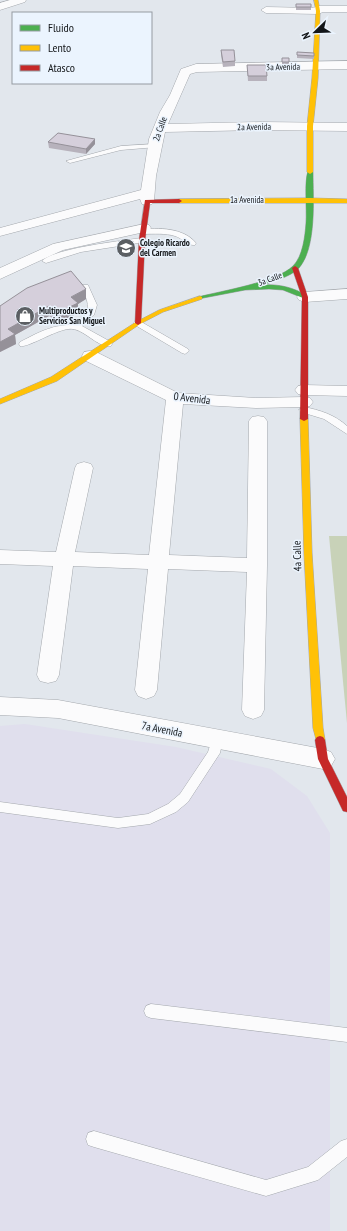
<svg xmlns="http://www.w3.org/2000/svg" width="347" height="1231" font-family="'PT Sans Narrow',sans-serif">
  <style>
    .industrial { fill: #e0dfed }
    .green { fill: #c8d2b8 }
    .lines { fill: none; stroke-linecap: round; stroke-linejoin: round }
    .lane-casing { stroke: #a4a8ad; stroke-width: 1 }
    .street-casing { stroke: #a4a8ad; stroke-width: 1 }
    .fast-casing { stroke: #a4a8ad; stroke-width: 1 }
    .slow-casing { stroke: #a4a8ad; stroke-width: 1 }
    .jam-casing { stroke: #a4a8ad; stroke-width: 1 }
    .lane { fill: #fbfbfc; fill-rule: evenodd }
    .street { fill: #fbfbfc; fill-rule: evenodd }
    .fast { fill: #4caf50; fill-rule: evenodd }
    .slow { fill: #ffc107; fill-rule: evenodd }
    .jam { fill: #c62828; fill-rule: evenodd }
    .wall { fill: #b7b2bc }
    .shaded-wall { fill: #959199 }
    .building { fill: #d5cfdb; stroke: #959199 }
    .labels { text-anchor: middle; stroke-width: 3; stroke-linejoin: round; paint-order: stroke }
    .far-street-label { font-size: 9px; fill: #131619; stroke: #ebf4fe }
    .far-poi-label { font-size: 9px; font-weight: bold; fill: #131619; stroke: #ebf4fe; text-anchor: start }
    .street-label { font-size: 11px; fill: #131619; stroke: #ebf4fe }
  </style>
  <rect width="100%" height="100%" fill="#e2e7ed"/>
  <!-- industrial -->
  <path class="industrial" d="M25,724L176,747L271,769L307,796L330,833V1231H0V726Z"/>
  <!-- green -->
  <path class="green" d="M329,536H347V723Z"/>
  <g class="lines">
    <!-- lane casing -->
    <g class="lane-casing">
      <path id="lane" d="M155,144L158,146L157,147L121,150L70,163L66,161L121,146Z
        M140,230C158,227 184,228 196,243L195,245C188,246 182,238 175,236C165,233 154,234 143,234H140Z
        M142,238H145V242L81,252L46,263L42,261C55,248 121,241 142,238Z
        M82,285H88L97,305L94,315L82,326L111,342L112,344L111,346C98,349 83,327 69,329C55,330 28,348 20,346L19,344L20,342C30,337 40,331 51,328C58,325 68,326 75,323C93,314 89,301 81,287Z
        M138,320L188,349L189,351L185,354L182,353L135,325L134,323L135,321Z
        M304,407C320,410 335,415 347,426V434L324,419L301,412L299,410Z
        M217,734L221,736L223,739L220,753L188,802L176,812L150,824L118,828L0,812V802L118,818L148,814L168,804L180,794L208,752L213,736Z
        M151,1004L347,1028V1042L151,1018L146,1016L144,1011L146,1006Z
        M94,1131L266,1180L308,1167L341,1141L347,1139V1157L318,1180L266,1196L94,1147L88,1145L86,1139L88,1133Z"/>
    </g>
    <!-- street casing -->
    <g class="street-casing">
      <path id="street" d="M10,0H26L25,2L0,10V3Z
        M318,6H347V12H323L318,14L266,13L261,10L266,7L313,8Z
        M347,61V69L197,72L190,74L168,124L261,122L347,123V131L261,130L165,132L156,176L154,201L152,204L147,205L142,204L140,199L0,236V228L141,190L149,139L160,112L170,95L181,69L196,64Z
        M144,224L149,225L151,228L149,231L63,250L0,279V268L53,244Z
        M347,289V299L305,302L299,300L297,297L299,294L305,292Z
        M90,351L96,352L178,393L256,398L304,397L310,398L313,402L310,406L304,407L256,408L183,404L169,555L247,558L249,421L252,417L258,416L264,417L267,421V565L264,710L261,716L253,719L245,716L242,710L247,572L168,569L157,690L154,696L146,699L138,696L135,690L148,569L73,566L59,675L56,681L48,683L40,681L37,675L53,566L0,564V550L56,552L75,468L77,464L84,462L91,464L93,468L75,552L149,555L166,400L84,360L82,356L84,352Z
        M304,385L347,386V396L304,395L298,394L295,390L298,386Z
        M0,697L58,700L323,749L331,752L335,759L331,766L323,769L58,718L0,715Z"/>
    </g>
    <!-- fast casing -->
    <g class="fast-casing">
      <path id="fast" d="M308,171L313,172C313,198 317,247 299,268C290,277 274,281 263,285C279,284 293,287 307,296V298H303L283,290L269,289L245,290L198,299V297C221,291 277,282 293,266C303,256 305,236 306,223C307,209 304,182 308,171Z"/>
    </g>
    <!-- slow casing -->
    <g class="slow-casing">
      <path id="slow" d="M314,0H318L320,11L318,78L313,126V172L310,174L307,172V126L312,78L316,11Z
        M310,198L347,199V203H179L176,201L179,199Z
        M200,296L202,297V299L163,312L140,324L57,381L0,404V399L51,377L136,322L159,310Z
        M301,417H307L308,419L312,553L323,728L325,740L323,743L320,744L317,743L313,728L304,553L300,419Z"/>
    </g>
    <!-- jam casing -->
    <g class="jam-casing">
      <path id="jam" d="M145,200L179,199L182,201L179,203H150L145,240L141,323L138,325L135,323L139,240Z
        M295,266L298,268L308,297V419L304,421L300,419L302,297L292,268Z
        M320,736L323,737L325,740L328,759L347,797V812L343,811L318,759L315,740L317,737Z"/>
    </g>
    <!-- lane -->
    <use href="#lane" class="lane"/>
    <!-- street -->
    <use href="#street" class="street"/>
    <!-- fast -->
    <use href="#fast" class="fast"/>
    <!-- slow -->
    <use href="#slow" class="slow"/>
    <!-- jam -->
    <use href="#jam" class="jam"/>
  </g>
  <!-- wall -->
  <path class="wall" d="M296,4L311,7V10H296Z
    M221,50L235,61V66L223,67L221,55Z
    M297,52L314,53V59L297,58Z
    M282,58L289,62V64H282Z
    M247,65L267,76V81H248Z
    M48,142L95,144L86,154L49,148Z
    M86,299L78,304V313L58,323L49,316L15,335L16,344L0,352V306Z"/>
  <!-- shaded-wall -->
  <path class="shaded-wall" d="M95,139V144L86,154V149Z
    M86,289V299L78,304V313L58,323L57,313L71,297Z
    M49,306V316L15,335L16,344L0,352V342L8,329Z"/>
  <!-- building -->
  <path class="building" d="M296,4H311V7H296Z
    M221,50H234L235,61L223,62Z
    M297,52L314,53V56L297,55Z
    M282,58H289V62H282Z
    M247,65H266L267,76H248Z
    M58,133L95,139L86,149L48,142Z
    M71,271L86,289L71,297L78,303L57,313L49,306L8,329L15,334L0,342V306L27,288Z"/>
  <!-- icons -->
  <defs>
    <g id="school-disc" transform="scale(1)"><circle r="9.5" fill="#5b5f63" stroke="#ebf4fe"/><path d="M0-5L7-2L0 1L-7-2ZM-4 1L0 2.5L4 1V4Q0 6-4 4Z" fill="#fff"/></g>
    <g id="shop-disc" transform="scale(1)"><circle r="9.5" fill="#5b5f63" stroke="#ebf4fe"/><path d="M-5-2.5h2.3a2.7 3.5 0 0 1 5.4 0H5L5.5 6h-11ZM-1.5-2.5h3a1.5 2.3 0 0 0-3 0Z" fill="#fff"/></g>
  </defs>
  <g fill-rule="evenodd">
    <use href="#school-disc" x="126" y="248"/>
    <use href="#shop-disc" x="25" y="316"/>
  </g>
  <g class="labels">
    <!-- far-street labels -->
    <g class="far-street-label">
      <text transform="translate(283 67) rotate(-1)" y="3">3a Avenida</text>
      <text transform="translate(254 127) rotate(-1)" y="3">2a Avenida</text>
      <text transform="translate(160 129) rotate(-71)" y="3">2a Calle</text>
      <text x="247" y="203">1a Avenida</text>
      <text transform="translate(270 279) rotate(-20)" y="3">3a Calle</text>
    </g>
    <!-- far-poi labels -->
    <g class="far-poi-label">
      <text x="140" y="246">Colegio Ricardo<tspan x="140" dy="10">del Carmen</tspan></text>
      <text x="39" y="314">Multiproductos y<tspan x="39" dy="10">Servicios San Miguel</tspan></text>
    </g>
    <!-- street labels -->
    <g class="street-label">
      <text transform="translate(192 398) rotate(7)" y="4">0 Avenida</text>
      <text transform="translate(297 556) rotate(-92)" y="4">4a Calle</text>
      <text transform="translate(162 729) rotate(11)" y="4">7a Avenida</text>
    </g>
  </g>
  <!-- legend -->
  <rect x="12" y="12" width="140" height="72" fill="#ebf4fe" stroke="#959ba2"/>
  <rect x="20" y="25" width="20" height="6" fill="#4caf50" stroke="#959ba2"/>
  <text x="48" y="32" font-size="12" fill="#131619">Fluido</text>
  <rect x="20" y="45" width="20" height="6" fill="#ffc107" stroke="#959ba2"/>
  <text x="48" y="52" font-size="12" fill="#131619">Lento</text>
  <rect x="20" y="65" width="20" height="6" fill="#c62828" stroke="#959ba2"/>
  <text x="48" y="72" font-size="12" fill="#131619">Atasco</text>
  <!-- north arrow -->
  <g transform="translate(315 32) rotate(247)" stroke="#ebf4fe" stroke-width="3" paint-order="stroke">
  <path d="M0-3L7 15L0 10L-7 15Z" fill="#131619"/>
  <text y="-6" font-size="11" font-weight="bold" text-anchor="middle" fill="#131619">N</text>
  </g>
</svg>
